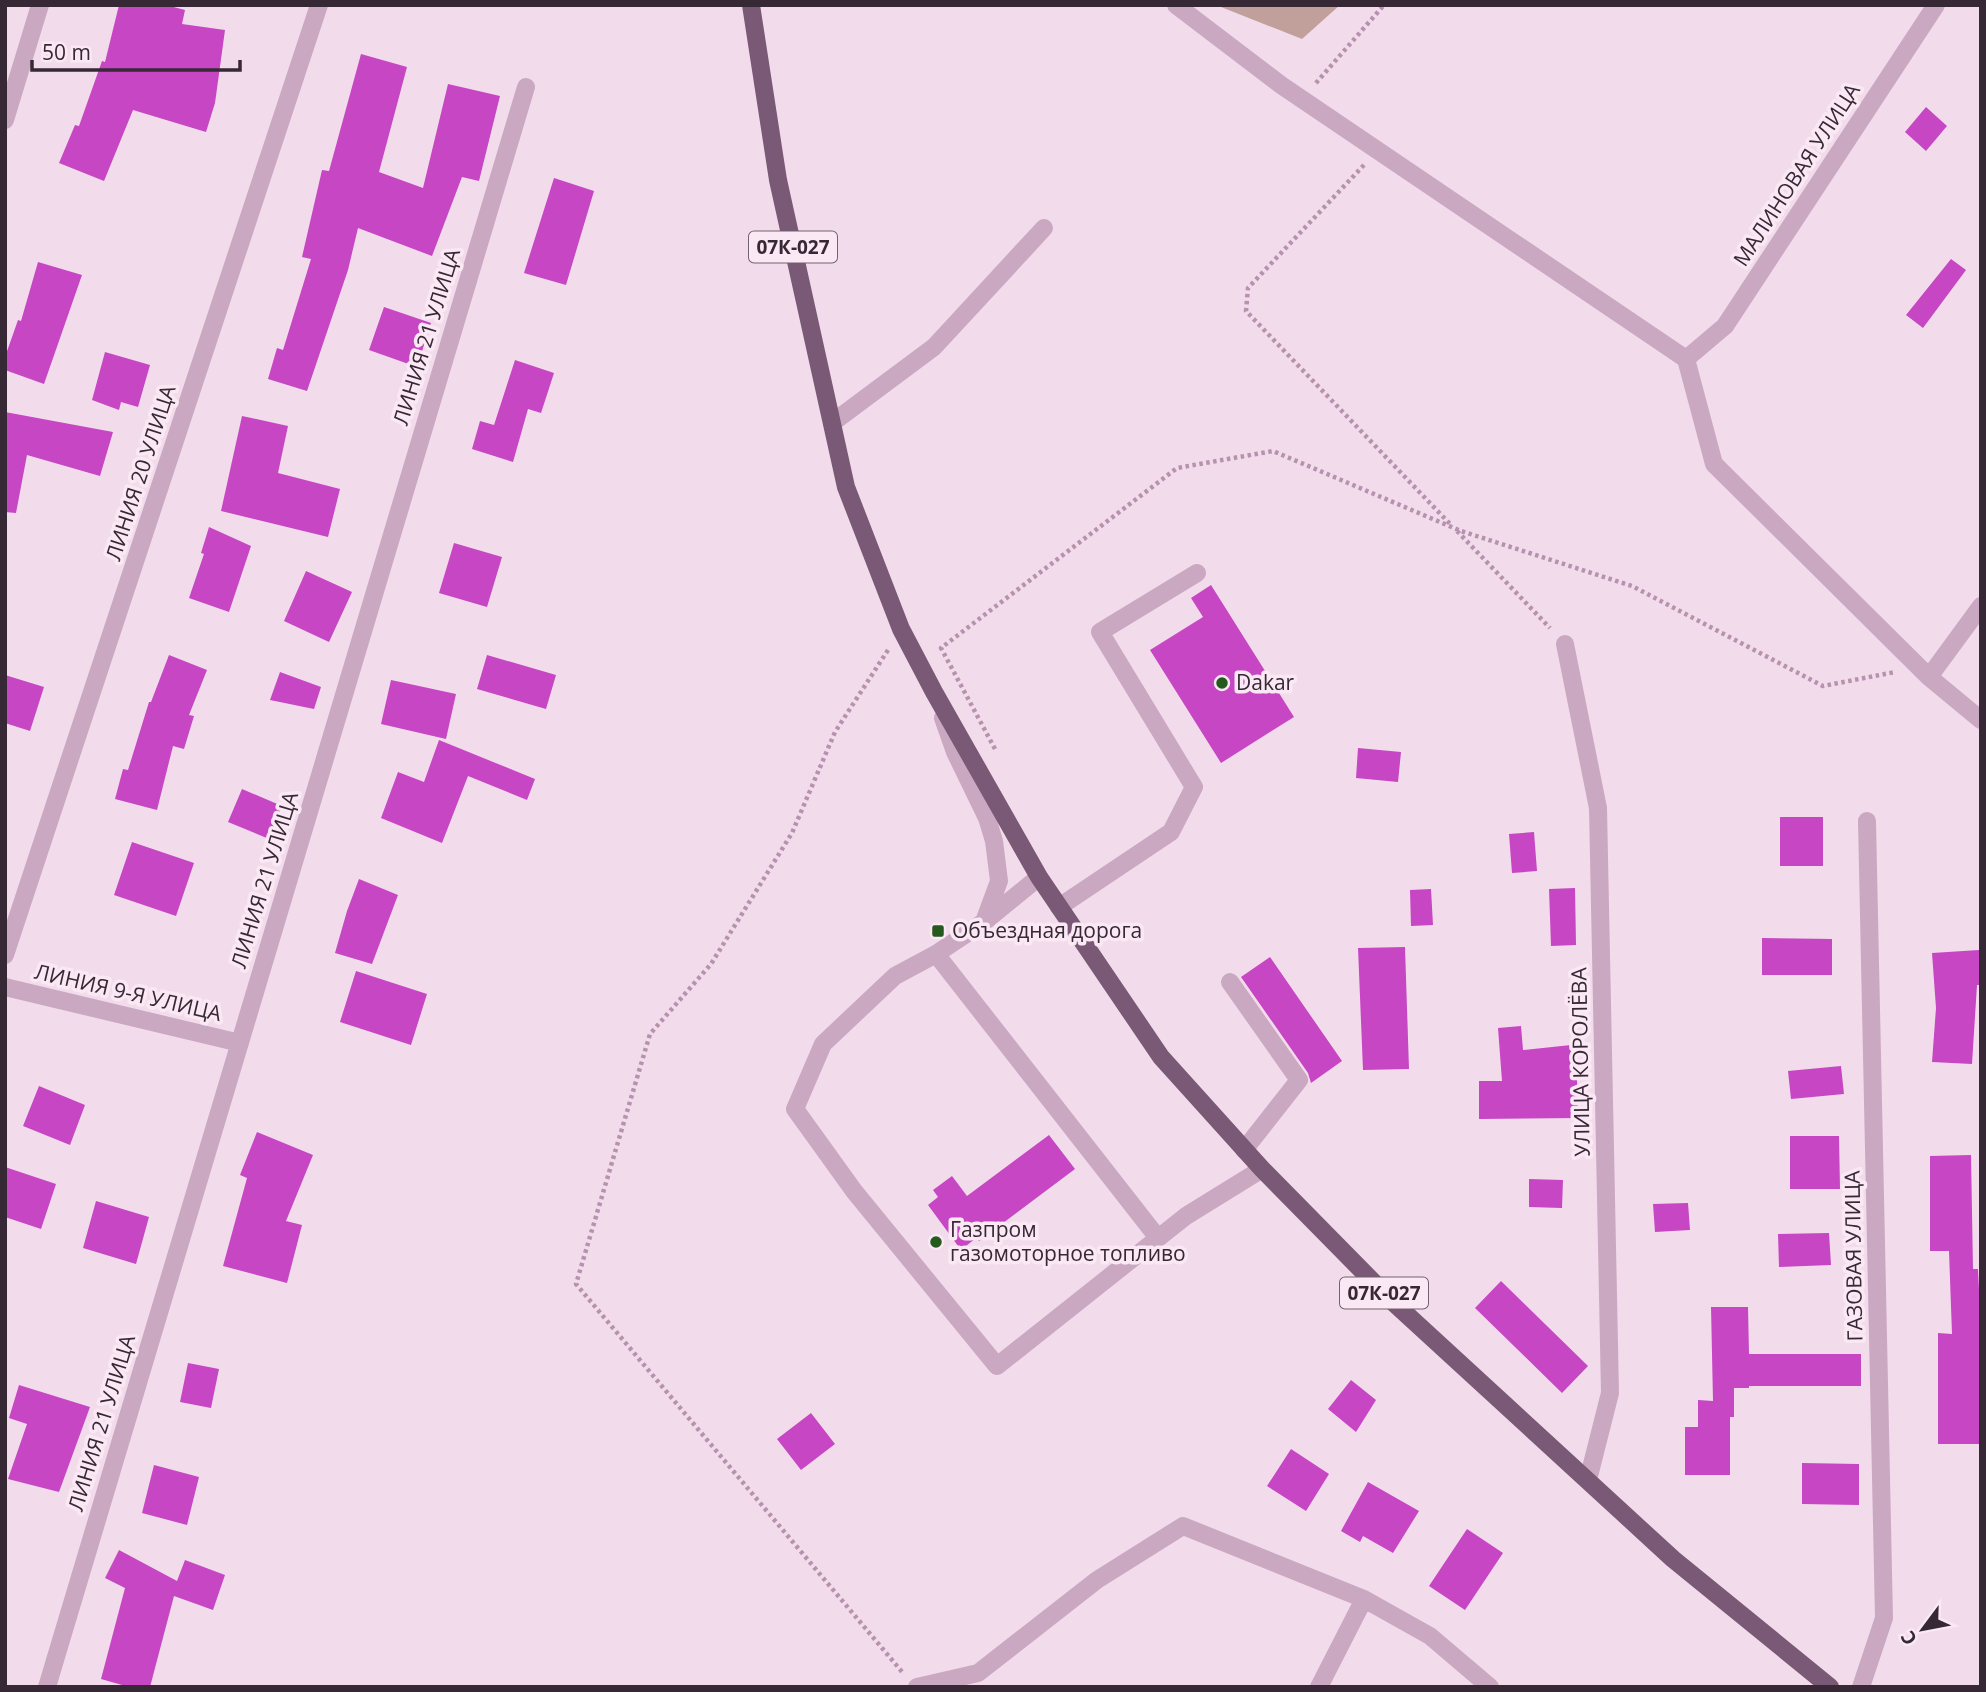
<svg xmlns="http://www.w3.org/2000/svg" width="1986" height="1692" font-family="'Open Sans',sans-serif">
  <style>
    .green { fill: #c1a09c }
    .building { fill: #c646c4 }
    .lines { fill: none; stroke-linecap: round; stroke-linejoin: round }
    .path { stroke: #b692af; stroke-width: 4.5; stroke-dasharray: 3.5 3.5; stroke-linecap: butt }
    .minor { stroke: #caa8c2; stroke-width: 18 }
    .major { stroke: #795975; stroke-width: 18 }
    .poi-dot { fill: #26591d; stroke: #fae8f4; stroke-width: 2.5 }
    .labels { text-anchor: middle; stroke-width: 7; stroke-linejoin: round; paint-order: stroke }
    .shield { fill: #fae8f4; stroke: #72626f; stroke-width: 2 }
    .shield-label { font-size: 19px; font-weight: bold; fill: #372836 }
    .street-label { font-size: 21px; fill: #372836; stroke: #fae8f4 }
    .poi-label { font-size: 21px; fill: #372836; stroke: #fae8f4; text-anchor: start }
  </style>
  <rect width="100%" height="100%" fill="#f2dceb"/>
  <!-- green -->
  <path class="green" d="M1216,5H1340L1302,39Z"/>
  <!-- building -->
  <path class="building" d="M119,5H166L185,10L182,24L225,30L215,103L206,132L133,110L104,181L59,163L75,125L79,126L102,61L105,62Z
    M361,54L407,67L379,172L423,188L448,84L500,96L479,181L462,177L432,256L358,228L348,270L307,391L268,379L277,348L283,350L311,259L302,257L322,170L329,171Z
    M1926,107L1947,126L1926,151L1905,132Z
    M554,178L594,191L566,285L524,273Z
    M1951,259L1966,270L1923,328L1906,315Z
    M38,262L82,275L44,384L5,370V357L18,320L21,321Z
    M384,307L431,323L417,367L369,350Z
    M105,352L150,365L138,407L121,402L119,410L92,400Z
    M515,360L554,373L541,413L528,409L513,462L472,449L480,421L494,425Z
    M5,412L113,432L100,476L27,455L16,513L5,512Z
    M242,416L288,426L278,473L340,489L328,537L221,511Z
    M209,527L251,546L229,612L189,598L204,554L201,553Z
    M454,543L502,557L487,607L439,593Z
    M306,571L352,592L329,642L284,621Z
    M1211,585L1294,717L1221,763L1150,650L1203,617L1191,598Z
    M169,655L207,670L189,715L194,716L184,749L173,746L157,810L115,799L123,769L128,770L149,702H151Z
    M487,655L556,675L546,709L477,689Z
    M280,672L321,687L314,709L270,700Z
    M5,675L44,687L30,731L5,723Z
    M391,680L456,694L446,739L381,724Z
    M439,740L535,779L527,800L468,776L442,843L381,818L398,772L424,782Z
    M1358,748L1401,752L1398,782L1356,778Z
    M242,789L282,806L269,839L228,822Z
    M1780,817H1823V866H1780Z
    M1534,832L1537,871L1512,873L1509,834Z
    M132,842L194,863L176,916L114,895Z
    M359,879L398,895L372,964L335,953L347,911Z
    M1575,888L1576,945L1551,946L1549,889Z
    M1431,889L1433,925L1411,926L1410,890Z
    M1762,938L1832,939V975H1762Z
    M1405,947L1409,1069L1363,1070L1358,948Z
    M1979,950L1981,985H1977L1972,1064L1932,1062L1936,1008L1932,953Z
    M1270,957L1342,1061L1311,1083L1308,1073L1241,977Z
    M356,971L427,994L411,1045L340,1022Z
    M1521,1026L1523,1050L1571,1045L1575,1080H1577L1578,1118L1479,1119V1081H1502L1498,1028Z
    M1841,1066L1844,1094L1791,1099L1788,1071Z
    M39,1086L85,1105L70,1145L23,1126Z
    M257,1132L313,1155L286,1221L302,1225L287,1283L223,1266L247,1178L240,1175Z
    M1049,1135L1075,1169L979,1241L976,1238L961,1250L928,1205L938,1197L933,1190L952,1176L967,1196Z
    M1790,1136H1839L1840,1189H1790Z
    M1971,1155L1973,1269H1978L1981,1330V1444H1938V1333L1952,1334L1949,1251H1930V1156Z
    M5,1167L56,1184L41,1229L5,1217Z
    M1529,1179L1563,1180L1562,1208L1529,1207Z
    M96,1201L149,1217L136,1264L83,1248Z
    M1688,1203L1690,1230L1655,1232L1653,1204Z
    M1829,1233L1831,1265L1779,1267L1778,1234Z
    M1501,1281L1588,1366L1562,1393L1475,1308Z
    M1711,1307H1748L1749,1354H1861V1386H1749V1388H1734V1417H1730V1475H1685V1427H1698V1400L1713,1401Z
    M188,1363L219,1369L211,1408L180,1402Z
    M1351,1380L1376,1400L1356,1432L1328,1409Z
    M19,1385L90,1407L59,1492L8,1479L27,1424L9,1418Z
    M811,1413L835,1444L801,1470L777,1439Z
    M1291,1449L1329,1474L1306,1511L1267,1486Z
    M1802,1463L1859,1464V1505L1802,1504Z
    M154,1465L199,1477L187,1525L142,1513Z
    M1368,1482L1419,1511L1393,1553L1363,1536L1360,1542L1341,1531Z
    M1467,1529L1503,1553L1465,1610L1429,1586Z
    M119,1550L177,1581L185,1560L225,1575L213,1610L174,1596L150,1687H129L101,1679L125,1588L105,1578Z"/>
  <g class="lines">
    <!-- path -->
    <path class="path" d="M1316,83L1384,5
      M1364,165L1248,288L1246,311L1451,525
      M1457,531L1550,628
      M888,650L835,732L792,833L711,964L650,1034L576,1284L903,1673
      M995,749L941,648L1177,468L1273,451L1461,531L1632,586L1823,686L1895,672"/>
    <!-- minor -->
    <path class="minor" d="M1176,5L1281,85L1686,359L1714,464L1929,677L1981,720
      M5,120L40,5
      M1686,359L1725,326L1936,5
      M832,423L934,347L1044,228
      M1565,644L1598,808L1610,1393L1588,1480
      M1929,677L1981,606
      M943,718L955,752L987,818L994,841L999,881L985,919
      M1039,877L984,922L936,954L895,976L823,1044L795,1109L854,1191L997,1366L1186,1216L1262,1169
      M1059,907L1171,832L1194,787L1100,632L1197,573
      M936,954L1158,1238
      M5,955L319,5
      M1230,982L1299,1080L1244,1150
      M5,987L240,1043
      M47,1687L526,87
      M917,1687L978,1673L1097,1580L1183,1526L1364,1599L1430,1636L1490,1687
      M1319,1687L1364,1599
      M1861,1687L1884,1618L1867,821"/>
    <!-- major -->
    <path class="major" d="M751,5L778,180L846,487L901,629L934,692L1039,877L1161,1057L1262,1169L1393,1302L1673,1559L1830,1687"/>
  </g>
  <!-- markers -->
  <g class="poi-dot">
    <circle cx="1222" cy="683" r="7"/>
    <rect x="931" y="924" width="14" height="14" rx="3.5"/>
    <circle cx="936" cy="1242" r="7"/>
  </g>
  <g class="labels">
    <!-- shield labels -->
    <g class="shield">
      <rect x="749" y="231.5" width="88" height="31" rx="5"/>
      <rect x="1340" y="1277.5" width="88" height="31" rx="5"/>
    </g>
    <g class="shield-label">
      <text x="793" y="254">07К-027</text>
      <text x="1384" y="1300">07К-027</text>
    </g>
    <!-- street labels -->
    <g class="street-label">
      <text transform="translate(1797 175) rotate(-57)" y="7">МАЛИНОВАЯ УЛИЦА</text>
      <text transform="translate(427 337) rotate(-73)" y="7">ЛИНИЯ 21 УЛИЦА</text>
      <text transform="translate(141 473) rotate(-72)" y="7">ЛИНИЯ 20 УЛИЦА</text>
      <text transform="translate(265 880) rotate(-73)" y="7">ЛИНИЯ 21 УЛИЦА</text>
      <text transform="translate(128 993) rotate(13)" y="7">ЛИНИЯ 9-Я УЛИЦА</text>
      <text transform="translate(1581 1062) rotate(-91)" y="7">УЛИЦА КОРОЛЁВА</text>
      <text transform="translate(1854 1256) rotate(-91)" y="7">ГАЗОВАЯ УЛИЦА</text>
      <text transform="translate(102 1423) rotate(-73)" y="7">ЛИНИЯ 21 УЛИЦА</text>
    </g>
    <!-- poi labels -->
    <g class="poi-label">
      <text x="1236" y="690">Dakar</text>
      <text x="952" y="938">Объездная дорога</text>
      <text x="950" y="1237">Газпром<tspan x="950" dy="24">газомоторное топливо</tspan></text>
    </g>
  </g>
  <!-- border -->
  <rect width="1986" height="1692" fill="none" stroke="#372836" stroke-width="14"/>
  <!-- north arrow -->
  <g transform="translate(1923 1629) rotate(238)" stroke="#fae8f4" stroke-width="5" paint-order="stroke">
  <path d="M0-5L12 26L0 18L-12 26Z" fill="#372836"/>
  <text y="-10" font-size="19" font-weight="bold" text-anchor="middle" fill="#372836">С</text>
  </g>
  <!-- scale -->
  <path d="M32 60v10h208v-10" fill="none" stroke="#372836" stroke-width="3.5"/>
  <text x="42" y="60" font-size="21" fill="#372836" stroke="#fae8f4" stroke-width="5" paint-order="stroke">50 m</text>
</svg>
